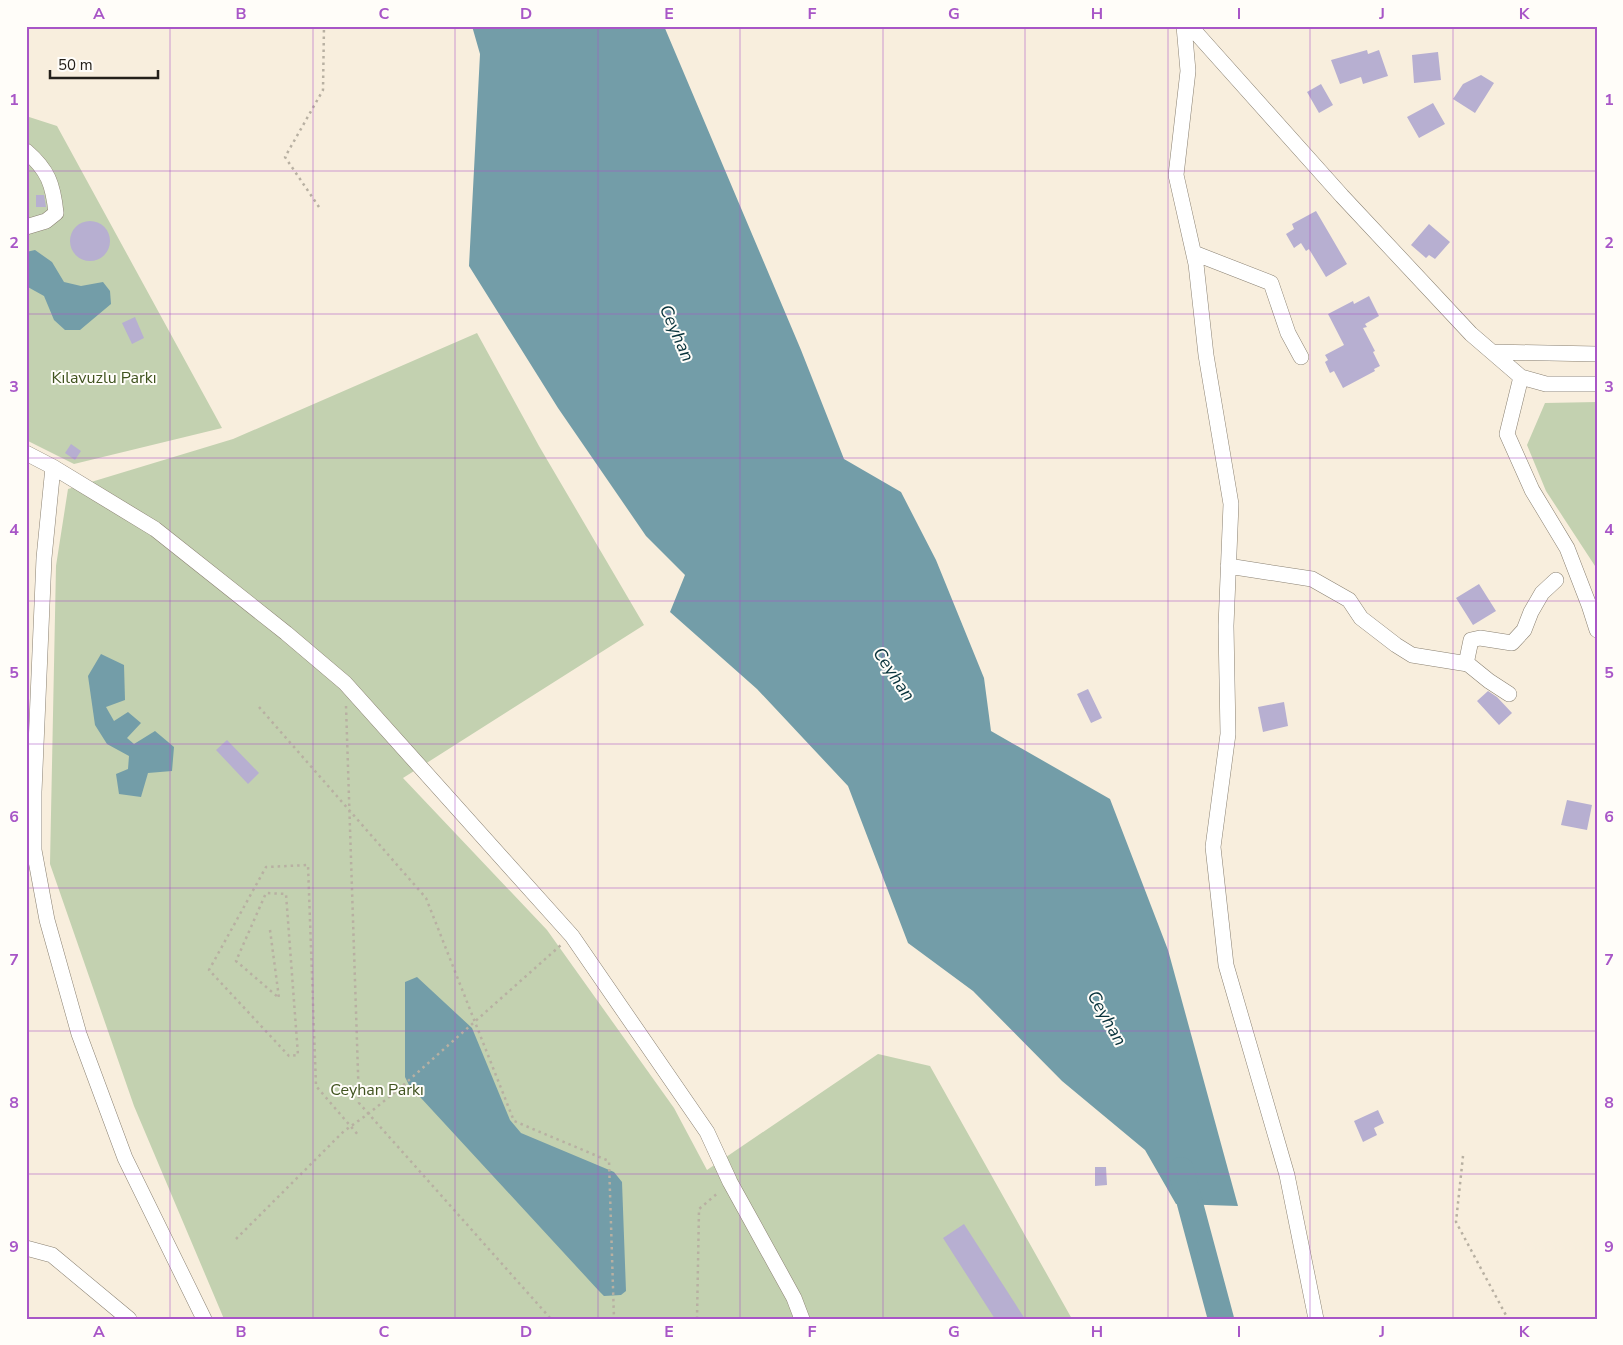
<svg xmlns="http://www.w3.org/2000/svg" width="1623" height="1345" font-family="'Nunito Sans',sans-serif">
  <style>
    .green { fill: #c3d1b0 }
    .water { fill: #739da8 }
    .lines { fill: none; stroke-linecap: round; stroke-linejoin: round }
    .river { stroke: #739da8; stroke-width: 26 }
    .building { fill: #b7afd1 }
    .minor-casing { stroke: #8a8172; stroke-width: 16 }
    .path { stroke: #b8b0a2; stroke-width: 2.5; stroke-dasharray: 2.5 4; stroke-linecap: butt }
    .minor { stroke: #fff; stroke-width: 15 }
    .grid { fill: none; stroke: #a856c7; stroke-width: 1; stroke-opacity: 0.55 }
    .labels { text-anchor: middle; stroke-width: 4; stroke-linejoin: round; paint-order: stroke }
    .park-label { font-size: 16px; fill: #40531f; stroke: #fffdf9 }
    .water-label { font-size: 18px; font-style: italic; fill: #08333c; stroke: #fffdf9 }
    .neatline { fill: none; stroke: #a856c7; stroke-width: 2 }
    .grid-label { font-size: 16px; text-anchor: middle; font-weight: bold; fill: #a856c7 }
  </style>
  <rect width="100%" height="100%" fill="#f8eedd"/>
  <!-- green -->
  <path class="green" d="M26,116L57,126L222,428L74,464L26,440Z
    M477,333L539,446L644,625L403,778L547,930L674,1108L707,1170L878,1054L930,1066L1072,1319H224L134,1106L50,864L56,566L68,489L233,439Z
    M1597,402V569L1546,491L1527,445L1545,403Z"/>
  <!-- water -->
  <path class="water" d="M472,26H664L801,350L844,459L901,492L936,560L984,678L991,731L1110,799L1168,950L1238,1206L1176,1204L1145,1150L1062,1081L973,991L908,943L848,786L757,689L670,612L685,575L646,536L558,408L469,266L480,54Z
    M35,250L52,262L64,282L81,286L103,282L110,291L111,304L80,330H65L54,320L44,296L26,286V252Z
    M101,654L124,665L125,700L106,707L114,721L128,712L141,723L127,738L134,744L155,731L174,747L172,771L148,773L141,797L119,794L116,774L128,769L129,756L107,744L95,725L88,676Z
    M417,977L472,1028L510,1120L521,1133L614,1172L622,1182L626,1291L621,1295L604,1296L599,1291L409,1085L405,1077V982Z"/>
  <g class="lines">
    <!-- river -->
    <path class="river" d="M1181,1170L1221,1319"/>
  </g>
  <!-- building -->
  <path class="building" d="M1367,50L1368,54L1379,50L1388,76L1363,84L1361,77L1340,84L1331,60Z
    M1438,52L1441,80L1414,83L1412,55Z
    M1481,75L1494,83L1475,113L1453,99L1463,84Z
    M1321,84L1333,105L1319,113L1307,92Z
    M1433,103L1445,124L1419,138L1407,117Z
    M36,195H44L46,207H36Z
    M1316,211L1347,264L1326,277L1309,249L1306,251L1301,243L1294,248L1286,234L1294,229L1292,224Z
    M70 241a20 20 0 1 1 40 0a20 20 0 1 1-40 0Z
    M1429,224L1450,242L1435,259L1429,255L1426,258L1411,245Z
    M1369,296L1379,316L1365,324L1367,327L1363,328L1375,351L1373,352L1380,366L1374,369L1375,371L1343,388L1334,371L1330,373L1325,362L1328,360L1325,355L1344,345L1328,314L1353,301L1354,304Z
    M135,317L144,338L132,344L122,323Z
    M71,444L81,451L75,460L65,453Z
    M1479,584L1496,611L1473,625L1456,598Z
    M1088,689L1102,718L1091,723L1077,694Z
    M1488,691L1497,697L1512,713L1499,725L1477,701Z
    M1284,702L1288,726L1263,732L1258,707Z
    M227,740L259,773L248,784L216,750Z
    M1567,800L1592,805L1587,830L1561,825Z
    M1378,1110L1384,1123L1374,1128L1377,1135L1363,1142L1354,1121Z
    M1095,1167H1106L1107,1185L1095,1186Z
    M964,1224L1025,1319H995L943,1238Z"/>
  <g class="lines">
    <!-- minor casing -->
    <g class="minor-casing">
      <path id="minor" d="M1184,26L1188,71L1176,175L1196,264L1206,355L1231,504L1226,626L1228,734L1213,847L1226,965L1287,1175L1316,1319
        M1190,26L1342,196L1471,334L1521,377L1546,384H1597
        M26,151C48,170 53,184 56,213L46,221L26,227
        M1194,253L1271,283L1288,333L1301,357
        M1492,352L1597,354
        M1521,377L1507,434L1532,490L1567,548L1589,605L1597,630
        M26,453L53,467L155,529L286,633L345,683L572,936L707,1132L730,1182L794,1298L802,1319
        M53,467L44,558L34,792V850L47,920L79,1034L125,1158L204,1319
        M1228,566L1312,579L1349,600L1361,618L1396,645L1412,655L1468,664L1489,681L1509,694
        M1466,664L1471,640L1480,638L1512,643L1524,630L1531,612L1542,593L1556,580
        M26,1248L52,1255L129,1319"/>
    </g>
    <!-- path -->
    <path class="path" d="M319,207L285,157L323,90L324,26
      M346,706L359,1103L551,1319
      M259,707L426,898L514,1121L609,1161L614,1319
      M270,930L279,998L236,961L266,893L286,894L298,1055L289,1056L209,970L266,867L308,865L316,1086L359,1136
      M1463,1156L1456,1222L1508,1319
      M236,1239L344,1131L368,1114L399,1089L561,945
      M697,1319L699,1209L719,1192"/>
    <!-- minor -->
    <use href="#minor" class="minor"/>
  </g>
  <!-- grid -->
  <path class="grid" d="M170,26V1319M313,26V1319M455,26V1319M598,26V1319M740,26V1319M883,26V1319M1025,26V1319M1168,26V1319M1310,26V1319M1453,26V1319M26,171H1597M26,314H1597M26,458H1597M26,601H1597M26,744H1597M26,888H1597M26,1031H1597M26,1174H1597"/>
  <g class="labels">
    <!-- park labels -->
    <g class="park-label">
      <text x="104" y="383">Kılavuzlu Parkı</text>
      <text x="377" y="1095">Ceyhan Parkı</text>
    </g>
    <!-- water labels -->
    <g class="water-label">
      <text transform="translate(677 333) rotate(66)" y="6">Ceyhan</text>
      <text transform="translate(894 674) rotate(56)" y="6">Ceyhan</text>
      <text transform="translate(1107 1018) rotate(60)" y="6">Ceyhan</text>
    </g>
  </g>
  <!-- border -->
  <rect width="1623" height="1345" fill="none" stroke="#fffdf9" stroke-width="55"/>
  <!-- scale -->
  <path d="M50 70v8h108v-8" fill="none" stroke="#24201a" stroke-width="2.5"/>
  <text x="58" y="70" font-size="15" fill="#24201a" stroke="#fffdf9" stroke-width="4" paint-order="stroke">50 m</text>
  <rect x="28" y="28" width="1568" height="1290" class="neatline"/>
  <g class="grid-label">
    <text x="99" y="19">A</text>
    <text x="241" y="19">B</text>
    <text x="384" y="19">C</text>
    <text x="526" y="19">D</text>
    <text x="669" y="19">E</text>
    <text x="812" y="19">F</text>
    <text x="954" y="19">G</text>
    <text x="1097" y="19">H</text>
    <text x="1239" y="19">I</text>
    <text x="1382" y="19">J</text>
    <text x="1524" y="19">K</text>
    <text x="14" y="105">1</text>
    <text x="1609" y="105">1</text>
    <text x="14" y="248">2</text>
    <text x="1609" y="248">2</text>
    <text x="14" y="392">3</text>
    <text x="1609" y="392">3</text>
    <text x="14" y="535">4</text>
    <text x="1609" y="535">4</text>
    <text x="14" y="678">5</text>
    <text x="1609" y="678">5</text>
    <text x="14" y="822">6</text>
    <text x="1609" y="822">6</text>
    <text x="14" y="965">7</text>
    <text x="1609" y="965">7</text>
    <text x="14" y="1108">8</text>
    <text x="1609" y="1108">8</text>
    <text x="14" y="1252">9</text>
    <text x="1609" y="1252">9</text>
    <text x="99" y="1337">A</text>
    <text x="241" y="1337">B</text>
    <text x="384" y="1337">C</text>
    <text x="526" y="1337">D</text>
    <text x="669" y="1337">E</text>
    <text x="812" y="1337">F</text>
    <text x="954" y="1337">G</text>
    <text x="1097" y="1337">H</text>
    <text x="1239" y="1337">I</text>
    <text x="1382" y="1337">J</text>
    <text x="1524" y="1337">K</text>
  </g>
</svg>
